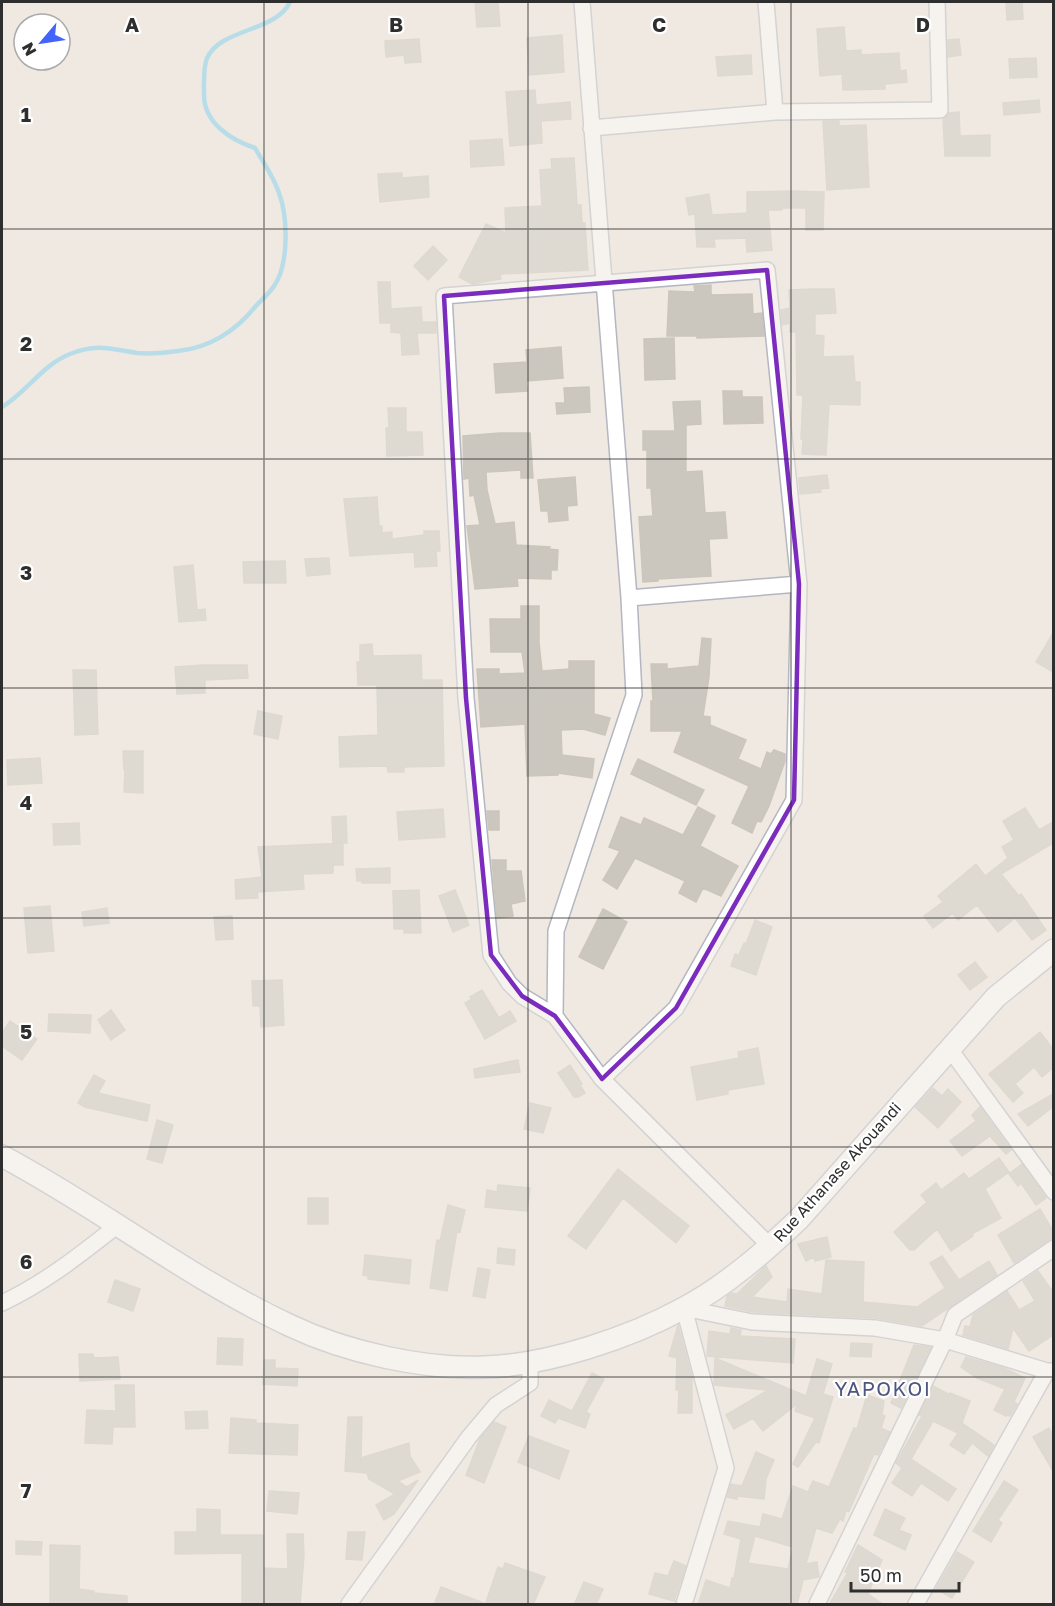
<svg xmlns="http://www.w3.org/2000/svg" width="1055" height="1606" font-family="'Golos Text',sans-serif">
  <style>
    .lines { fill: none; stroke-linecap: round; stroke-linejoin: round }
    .stream { stroke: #75cff0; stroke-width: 4.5 }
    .building { fill: #cbc7bf; stroke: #cbc5ba; stroke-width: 1.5; fill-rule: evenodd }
    .street-casing { stroke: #b4b7c1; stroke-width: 18 }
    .secondary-casing { stroke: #b4b7c1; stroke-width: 24 }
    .street { stroke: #fff; stroke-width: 15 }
    .secondary { stroke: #fff; stroke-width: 21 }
    .marked { fill: none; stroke: #7b2cbf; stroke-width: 4.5; stroke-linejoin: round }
    .grid { fill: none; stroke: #2e2e2e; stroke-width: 1.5; stroke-opacity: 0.55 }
    .labels { text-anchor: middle; stroke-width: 4.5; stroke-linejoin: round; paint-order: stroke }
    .street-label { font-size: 16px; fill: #2e2e2e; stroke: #fff }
    .quarter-label { font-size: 20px; letter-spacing: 1.5px; fill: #4d5680; stroke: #fff }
    .grid-label { font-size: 20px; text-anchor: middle; font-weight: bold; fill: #2e2e2e; stroke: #fff; stroke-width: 4.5; stroke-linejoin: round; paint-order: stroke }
  </style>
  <rect width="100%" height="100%" fill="#efe9e1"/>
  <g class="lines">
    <!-- stream -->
    <path class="stream" d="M2,407C27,392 42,365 70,354C97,343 111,349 137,353C151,354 165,353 178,351C209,348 236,331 255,307C261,300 269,294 274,286C289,265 288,217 279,193C274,177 263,162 255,148C231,140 204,123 204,95C204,83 203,68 207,58C221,28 276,32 290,2"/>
  </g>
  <!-- building -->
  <path class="building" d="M475,2H498L500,26L477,27Z
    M1006,2H1022L1023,19L1007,20Z
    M844,27L846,51L861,50V55L899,53L900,71L906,70L907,82L885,84V89L843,90L842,74L820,76L817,29Z
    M562,35L564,72L529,75L527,38Z
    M419,39L421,62L405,63L404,55L386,57L385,41Z
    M959,39L961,55L948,57V40Z
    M751,55L752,74L718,76L716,57Z
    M1036,58L1037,77L1010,78L1009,59Z
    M535,90L536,105L570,102L571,119L541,121L542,143L510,146L506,92Z
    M1039,100L1040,112L1004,115L1003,103Z
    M959,112L960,136L990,135V156H945L943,119L949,113Z
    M823,121H839V126L866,125L869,187L827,190Z
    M502,139L504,165L471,167L470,141Z
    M574,158L577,205H581L582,223H585L588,270L500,274L501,279L472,284L459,277L486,224L506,233L505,208L542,206L540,170L552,169L551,159Z
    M402,173V178L428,176L429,197L380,202L378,174Z
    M790,191L824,192L823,230H806V208H782V210H768L772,250L747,252L746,238L714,239L715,247H697L695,214L689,215L686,198L709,194L712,215L747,213V192Z
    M433,246L447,260L428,280L414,266Z
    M378,282H390L391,309L421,307L422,322H436V333H417L419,354L402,355L401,333L391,332V323H380Z
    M711,285V295L752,294L753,314L762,313L764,336L697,338V336H667L669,291L695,292L694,286Z
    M814,289H834L836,313L815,314V335L824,336L823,357L853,356L855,382H860V405L829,404L826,455L802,454L803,439H801L803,395H797L796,332H790V323L782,325L781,310L790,308L789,290Z
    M674,338L675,379L645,380L644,339Z
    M561,347L563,378L526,381L527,391L496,393L494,364L527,362L526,350Z
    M589,387L590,412L557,414L556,403H565L564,388Z
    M723,391H742V397H762L763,423L724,424Z
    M700,401L701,424L686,425V472L702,471L705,513L725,512L727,538L709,539L711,576L658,579V581L643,582L639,517L653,516L651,488H647V450H643V431H675L673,402Z
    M388,408H406V432H422L423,455L387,456L386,428H389Z
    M500,433H530L533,478H521V470L486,472L487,490L495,524L514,522L516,545L550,547L549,549L558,550L557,570H551V579L517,578L518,586L475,589L467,526L480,525L474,495L470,496L469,478L464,479L463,436Z
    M827,475L829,488L820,489L821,492L800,494L799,478Z
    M575,477L577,505L567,506L568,520L549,522L548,511H541L538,480Z
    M377,497L379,526H382V533L392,532V539L424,535V531H439L440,551H436L437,566L415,567L414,552L350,556L344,499Z
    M329,558L330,574L307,576L305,559Z
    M285,561L286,583H244L243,562Z
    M193,565L197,610L205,609L206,620L179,622L174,567Z
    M521,606H539V643L542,671L569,669V661H594V714L610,718L605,735L583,729L561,730L562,755L594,759L592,778L558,773V775L527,776L525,724L481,727L477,669H499V674L525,673L522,652H491L490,619H521Z
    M1053,633V672L1036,662Z
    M702,638L711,639L709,677L703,716L710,717V725L746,740L738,759L761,769L767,752L771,754L774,750L785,754V761L769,806L761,822L757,821L752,833L732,823L749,786L674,752L682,731H651V701H653L651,664H667V669L699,666Z
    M372,644L373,656L421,655L422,680H442L444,766L404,767V772H388L387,766L340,767L339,737L378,735L377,685H358L357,662H360V645Z
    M204,665H247L248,678L205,680V693L177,694L175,667Z
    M73,670H96L98,734L75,735Z
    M258,711L282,716L278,739L254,734Z
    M123,751H143V793L124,792L125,770H124Z
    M40,758L42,783L8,785L7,760Z
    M638,759L704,790L696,805L631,774Z
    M698,807L715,816L700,846L738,866L721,896L703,888L696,902L679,893L685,881L635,858L617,889L603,880L620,851L609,847L621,817L641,825L644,818L683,835Z
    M1025,808L1039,830L1053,822V843L1001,874L1019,896L1021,894L1046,930L1032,940L1015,918L998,932L977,905L958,920L953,913L933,928L924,916L943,902L938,896L976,864L985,876L1008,858L1002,847L1014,840L1003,821Z
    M443,809L445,837L399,840L397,812Z
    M487,811H499V830H489Z
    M346,816L347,843H333L332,817Z
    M79,823L80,844L54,845L53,824Z
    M343,843V865H333V873L303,874L304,889L257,892L258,898L236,899L235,880L262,877L258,847Z
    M492,860H506V871H521L525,901L511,904L513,916L497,918Z
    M390,868V883H362L363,881H357L356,869Z
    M419,890L421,933H404V929H394L393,891Z
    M455,890L469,925L453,932L439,896Z
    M50,906L54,951L28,953L24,908Z
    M107,908L109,923L84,926L82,912Z
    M603,909L627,922L603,969L579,957Z
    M232,916L233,939L216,940L214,917Z
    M755,920L772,927L756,975L731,966L735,954L739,955L744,943L746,944Z
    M975,962L987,977L970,990L958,975Z
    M282,980L284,1025L261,1027L260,1006H253L252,981Z
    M482,990L499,1018L510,1011L516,1021L485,1039L465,1003L472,999L470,997Z
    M111,1010L125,1030L111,1040L98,1020Z
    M49,1014L91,1015L90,1033L48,1031Z
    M10,1021L37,1039L22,1060L2,1046V1033Z
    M1040,1032L1053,1049V1068L1042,1077L1034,1067L1015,1084L1023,1093L1013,1102L989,1074Z
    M758,1048L764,1084L728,1090V1094L697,1100L691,1067L739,1058L738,1052Z
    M518,1060L520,1072L475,1078L474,1069Z
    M570,1065L582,1084L580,1085L585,1093L578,1097H574L558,1073Z
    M94,1075L105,1081L98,1093L150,1105L147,1121L85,1107L78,1103Z
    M933,1088L942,1096L948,1089L961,1102L938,1128L915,1107Z
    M1053,1094V1107L1028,1126L1018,1114Z
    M530,1103L551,1108L543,1133L524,1129Z
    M980,1107L1011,1150L1006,1154L990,1136L962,1156L950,1141L976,1121L972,1115Z
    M157,1120L173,1125L162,1163L147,1159Z
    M999,1158L1009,1172L985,1189L1001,1218L972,1234L973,1236L951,1251L937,1229L914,1250H910L894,1232L927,1202L921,1195L936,1183L941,1190L964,1173L969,1179Z
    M1022,1164L1046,1198L1036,1205L1021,1183L1018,1186L1009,1174Z
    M618,1169L689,1226L676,1243L623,1198L586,1249L568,1236Z
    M498,1185L530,1188L527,1211L485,1207L487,1190L497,1192Z
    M308,1198H328V1224H308Z
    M448,1205L465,1210L460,1232L457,1231L447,1291L430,1288L437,1240L440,1241Z
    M1040,1209L1053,1231V1237L1014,1263L998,1235Z
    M827,1237L831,1257L815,1261L814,1257L806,1261L798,1244Z
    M498,1248L515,1250L514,1265L497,1263Z
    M365,1255L411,1260L409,1284L368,1279V1276L363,1275Z
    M942,1256L959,1280L989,1261L997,1275L922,1326L875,1318L753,1312L725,1306L727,1296L732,1293L737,1294L766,1266L772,1277L752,1297L787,1302L788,1289L822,1294L826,1260L864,1262L863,1302L917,1307L945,1288L930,1263Z
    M478,1268L490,1270L485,1298L473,1296Z
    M1038,1271L1053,1292V1335L1029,1351L1013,1328L1008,1349L963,1335L965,1326L970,1327L973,1315L1007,1291L1019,1310L1035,1301L1023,1281Z
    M115,1280L140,1289L133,1311L108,1302Z
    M678,1325L692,1377V1413H678L679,1390H676L677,1358L669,1356Z
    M731,1328L741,1330L740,1336L795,1339L793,1363L707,1356L709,1331L730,1334Z
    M218,1338L243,1339L242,1365L217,1364Z
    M851,1343L872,1344L871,1357L850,1356Z
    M914,1345L931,1347L901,1408L891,1403Z
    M79,1354H93L94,1358L118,1357L120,1379L80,1381Z
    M966,1357L1004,1368L1025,1378L1014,1402L1017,1404L1010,1416L1007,1415L1006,1416L994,1410L1005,1389L977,1378L961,1367Z
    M715,1358L806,1396L817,1359L832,1364L823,1394L833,1397L819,1443L816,1442L798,1467L793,1464L815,1418L795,1411L797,1404L763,1431L753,1418L734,1429L726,1415L768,1390L714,1385Z
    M264,1360H275V1368L298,1369L297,1386L263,1384Z
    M592,1373L604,1379L586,1412L590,1414L585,1428L558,1418L555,1423L541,1416L549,1400L572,1411Z
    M115,1385H134L135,1427H113L112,1444L85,1443L87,1410L116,1411Z
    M933,1386L950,1395V1393L970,1401L962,1423L994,1445L988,1456L972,1443L964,1454L950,1445L958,1433L933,1421L911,1459L956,1489L948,1501L921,1483L912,1496L892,1483L902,1468L896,1463L922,1416L919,1415Z
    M867,1395L884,1401L882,1415L885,1416L881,1428L890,1432L878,1455L874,1454L849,1511L846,1510L843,1521L840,1519L832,1533L816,1528L806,1564L817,1562L819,1577L803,1580L797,1605H698L706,1580L730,1588L732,1578H734L741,1539L724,1534L728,1521L760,1527L763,1514L782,1519L793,1486L808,1492L813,1481L829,1487L854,1428L857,1429ZM755,1536L793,1547L788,1569L748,1563Z
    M207,1411L208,1428L186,1429L185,1412Z
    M348,1417H362L361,1458L409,1443L410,1456L420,1472L398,1481L407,1487L418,1480L394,1514L384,1520L376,1505L395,1494L369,1479L367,1473L345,1471Z
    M231,1418L256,1420V1423L298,1425L297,1455L229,1453Z
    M494,1422L506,1427L484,1483L466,1475L480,1439Z
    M1049,1428L1053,1436V1471L1033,1437Z
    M529,1436L569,1451L559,1479L518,1462Z
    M756,1452L774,1460L766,1479L764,1499L737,1496V1499L727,1497L731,1484L742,1486Z
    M1004,1481L1018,1490L998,1520L1002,1523L991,1542L973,1531Z
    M269,1491L299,1493L297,1514L267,1511Z
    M197,1509L220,1510V1535H263V1568L288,1569L287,1534H303L304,1555L300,1605H242V1553L175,1554V1532H197Z
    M885,1509L905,1518L899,1530L911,1535L905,1550L874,1535Z
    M348,1532H365L362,1560L346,1559Z
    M16,1541L42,1542L41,1555L16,1554Z
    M50,1545L80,1546L79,1589L94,1591L93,1593L127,1596V1605H50Z
    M858,1545L882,1560L868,1594L884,1605H829L848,1572H845Z
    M957,1552L974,1562L952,1598L936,1589Z
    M674,1561L686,1566L674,1601L649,1594L655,1573L668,1576Z
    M505,1563L545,1577L533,1605H492L486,1602L498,1567L503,1569Z
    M584,1582L603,1589L596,1605H574Z
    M441,1587L484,1603V1605H434Z"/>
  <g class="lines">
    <!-- street casing -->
    <g class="street-casing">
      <path id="street" d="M582,2L629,598L634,695L556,931L555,1016L602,1079L770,1246
        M766,2L775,112
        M591,128L775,112L940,110L937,2
        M629,598L799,584
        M555,1016L522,996L509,983L491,955L466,698L444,296L767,270L799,584L794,800L676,1008L602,1079
        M949,1048L1054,1192
        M2,1303C45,1283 81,1254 118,1225
        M349,1604L469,1437L496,1405L530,1383V1362
        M684,1604L726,1468L684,1308L752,1322L875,1328L945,1340L1047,1371H1054
        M817,1604L945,1340L955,1315L1054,1248
        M916,1604L1047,1371"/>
    </g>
    <!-- secondary casing -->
    <g class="secondary-casing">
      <path id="secondary" d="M2,1156C100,1208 190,1279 291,1326C346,1352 425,1370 485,1367C548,1365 629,1338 684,1308C727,1285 764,1252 799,1219L996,997L1054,950"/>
    </g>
    <!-- street -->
    <use href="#street" class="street"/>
    <!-- secondary -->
    <use href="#secondary" class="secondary"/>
  </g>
  <!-- marked area -->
  <path d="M0 0H1055V1606H0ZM767,270L799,584L794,800L676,1008L602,1079L555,1016L522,996L491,955L466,698L444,296Z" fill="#efe9e1" fill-opacity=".55" fill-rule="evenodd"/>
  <path class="marked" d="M767,270L799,584L794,800L676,1008L602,1079L555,1016L522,996L491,955L466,698L444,296Z"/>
  <!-- grid -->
  <path class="grid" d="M264,2V1604M528,2V1604M791,2V1604M2,229H1054M2,459H1054M2,688H1054M2,918H1054M2,1147H1054M2,1377H1054"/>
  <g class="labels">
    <!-- street labels -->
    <g class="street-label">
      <text transform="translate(837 1172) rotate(-48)" y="6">Rue Athanase Akouandi</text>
    </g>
    <!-- quarter labels -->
    <g class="quarter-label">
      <text x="883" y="1396">YAPOKOI</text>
    </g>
  </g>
  <g class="grid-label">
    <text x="132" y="32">A</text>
    <text x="396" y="32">B</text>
    <text x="659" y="32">C</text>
    <text x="923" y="32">D</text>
    <text x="26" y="122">1</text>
    <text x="26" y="351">2</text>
    <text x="26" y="580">3</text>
    <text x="26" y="810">4</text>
    <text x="26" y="1039">5</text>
    <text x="26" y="1269">6</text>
    <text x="26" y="1498">7</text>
  </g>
  <!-- border -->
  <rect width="1055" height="1606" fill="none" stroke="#2e2e2e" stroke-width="6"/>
  <!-- north arrow -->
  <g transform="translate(42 42) rotate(241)"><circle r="28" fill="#ffffff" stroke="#ababab" stroke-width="1.5"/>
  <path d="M0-4.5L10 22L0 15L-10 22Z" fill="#4264fb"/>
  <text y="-9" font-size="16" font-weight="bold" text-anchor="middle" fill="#2e2e2e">N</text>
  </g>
  <!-- scale -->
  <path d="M851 1582v9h108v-9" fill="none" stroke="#2e2e2e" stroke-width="3"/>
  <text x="860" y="1582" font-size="18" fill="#2e2e2e" stroke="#ffffff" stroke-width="4.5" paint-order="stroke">50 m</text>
</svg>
